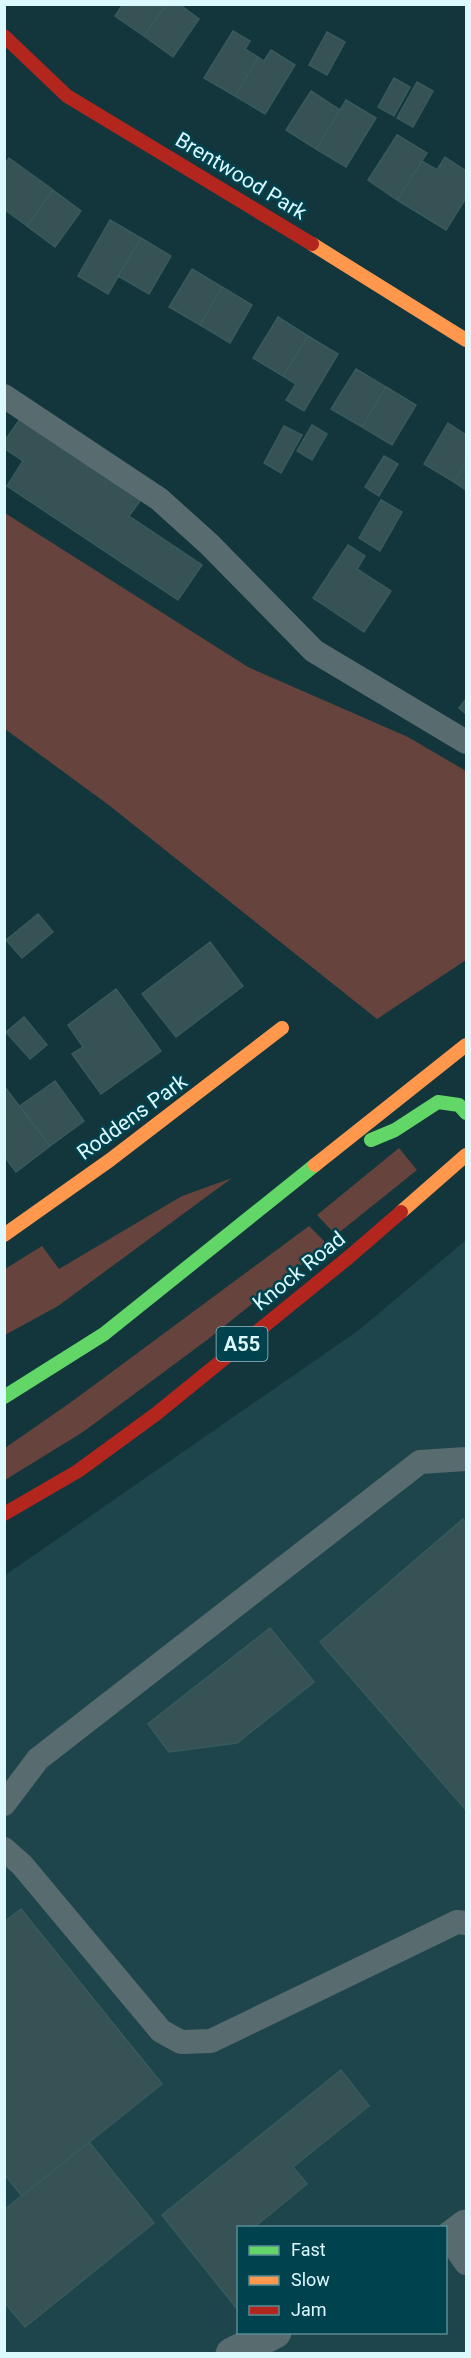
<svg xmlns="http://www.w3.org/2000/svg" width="471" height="2358" font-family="Roboto,sans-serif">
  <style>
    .built { fill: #1e454c; fill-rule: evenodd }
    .green { fill: #66433c }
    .building { fill: #365254; stroke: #385a5d; stroke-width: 1.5 }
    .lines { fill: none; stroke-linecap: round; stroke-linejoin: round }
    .lane { stroke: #586c70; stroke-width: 24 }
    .street { stroke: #586c70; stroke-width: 33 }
    .fast { stroke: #63d668; stroke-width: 14 }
    .slow { stroke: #ff974d; stroke-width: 14 }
    .jam { stroke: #b3261e; stroke-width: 14 }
    .labels { text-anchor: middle; stroke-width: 5; stroke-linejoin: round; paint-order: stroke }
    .shield { fill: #00434e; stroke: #9ac2ca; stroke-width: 1.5 }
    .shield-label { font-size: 20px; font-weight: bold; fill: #dcf9ff }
    .street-label { font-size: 21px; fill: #dcf9ff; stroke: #00434e }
  </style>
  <rect width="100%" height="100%" fill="#12363c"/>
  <path class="built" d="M 466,1240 L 466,2353 L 5,2353 L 4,1576 L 359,1330 ZM 238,2228 L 446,2228 L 446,2332 L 238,2332 Z"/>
  <path class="green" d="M 5,513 L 248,667 L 408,737 L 466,771 L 466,960 L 377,1019 L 110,806 L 5,729 Z
    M 399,1148 L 417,1170 L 336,1235 L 317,1215 Z
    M 232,1178 L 58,1306 L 5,1335 L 5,1269 L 42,1246 L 59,1269 L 182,1196 Z
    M 309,1226 L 327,1244 L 207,1340 L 83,1432 L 5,1480 L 5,1448 L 74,1400 Z"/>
  <path class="building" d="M 123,4 L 167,4 L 144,36 L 115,16 Z
    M 167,4 L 179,4 L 199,19 L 173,57 L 144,36 Z
    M 233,31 L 250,41 L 245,49 L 258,57 L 235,96 L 204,78 Z
    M 327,32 L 345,42 L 327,75 L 309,65 Z
    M 271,50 L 295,65 L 265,114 L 235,96 L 258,57 L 264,61 Z
    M 394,78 L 410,87 L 394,116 L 378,107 Z
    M 417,82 L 433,91 L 413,127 L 397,118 Z
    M 311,91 L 340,110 L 316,149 L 286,130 Z
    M 346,100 L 376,118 L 346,167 L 316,149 Z
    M 397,135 L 427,153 L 397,200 L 368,180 Z
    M 445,157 L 466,171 L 466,198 L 446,230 L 397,200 L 422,161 L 437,170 Z
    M 9,158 L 53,190 L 27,226 L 4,209 L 4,165 Z
    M 53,190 L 81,211 L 55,247 L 27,226 Z
    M 110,220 L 141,238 L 108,294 L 78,276 Z
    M 141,238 L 171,256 L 149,294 L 118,276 Z
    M 192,269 L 222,287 L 200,325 L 169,307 Z
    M 222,287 L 252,305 L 230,343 L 200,325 Z
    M 278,317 L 308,336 L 283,376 L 253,358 Z
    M 308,336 L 338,354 L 304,411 L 286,400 L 296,384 L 283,376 Z
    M 356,369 L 386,387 L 362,427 L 331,409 Z
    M 386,387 L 416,405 L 392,445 L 362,427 Z
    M 22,416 L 143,497 L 129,516 L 202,565 L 178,600 L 7,486 L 23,461 L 4,448 L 4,442 Z
    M 448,423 L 466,435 L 466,461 L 454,482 L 424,464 Z
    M 312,425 L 327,434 L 312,460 L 297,451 Z
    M 284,426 L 302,435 L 281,473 L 264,463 Z
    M 384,456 L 398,464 L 379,496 L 365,487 Z
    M 466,461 L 466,490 L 454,482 Z
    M 381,500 L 402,512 L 380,551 L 359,538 Z
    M 348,545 L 365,556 L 357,569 L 391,591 L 364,632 L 313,598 Z
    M 466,699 L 466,714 L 459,708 Z
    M 38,914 L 53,932 L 22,958 L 6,940 Z
    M 210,942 L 243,986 L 176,1037 L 142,994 Z
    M 116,989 L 161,1051 L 101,1094 L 72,1054 L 83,1047 L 68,1025 Z
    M 24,1017 L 47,1045 L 30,1059 L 6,1032 Z
    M 55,1081 L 84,1121 L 50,1146 L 20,1106 Z
    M 4,1086 L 50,1146 L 16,1172 L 4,1156 Z
    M 463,1519 L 466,1522 L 466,1810 L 320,1642 Z
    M 270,1628 L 314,1682 L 237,1743 L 169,1752 L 148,1724 Z
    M 21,1909 L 162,2084 L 22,2196 L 4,2174 L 4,1922 Z
    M 341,2070 L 369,2106 L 293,2167 L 307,2184 L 253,2228 L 238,2228 L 238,2310 L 162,2215 Z
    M 89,2142 L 154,2223 L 25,2327 L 4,2302 L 4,2210 Z"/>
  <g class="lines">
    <path class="lane" d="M 4,396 L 159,499 L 209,544 L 314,651 L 466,742
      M 4,1804 L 38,1759 L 420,1462 L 466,1459
      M 4,1849 L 22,1865 L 161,2031 L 181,2042 L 211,2041 L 457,1922 L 466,1923
      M 449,2238 L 466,2263"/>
    <path class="street" d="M 446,2241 L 466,2226
      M 232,2354 L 275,2332"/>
    <path class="fast" d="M 371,1140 L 395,1130 L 438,1102 L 459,1105 L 466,1113
      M 4,1397 L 104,1334 L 315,1165"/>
    <path class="slow" d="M 312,244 L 466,340
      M 315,1165 L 466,1045
      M 401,1212 L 466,1155
      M 4,1235 L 110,1160 L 282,1028"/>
    <path class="jam" d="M 4,36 L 67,96 L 312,244
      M 4,1514 L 78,1471 L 156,1414 L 349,1257 L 401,1212"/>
  </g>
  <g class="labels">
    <rect class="shield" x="216.5" y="1327" width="51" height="34" rx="4.5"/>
    <g class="shield-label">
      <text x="242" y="1351">A55</text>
    </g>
    <g class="street-label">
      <text transform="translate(241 176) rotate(31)" y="7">Brentwood Park</text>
      <text transform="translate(132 1117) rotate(-36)" y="7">Roddens Park</text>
      <text transform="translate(299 1271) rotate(-39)" y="7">Knock Road</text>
    </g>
  </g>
  <rect width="471" height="2358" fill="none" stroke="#dcf9ff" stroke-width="12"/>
  <rect x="237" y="2226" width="210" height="108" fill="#00434e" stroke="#588c95" stroke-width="1.5"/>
  <rect x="249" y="2246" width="30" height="9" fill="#63d668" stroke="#588c95" stroke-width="1.5"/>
  <text x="291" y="2256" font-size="18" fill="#dcf9ff">Fast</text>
  <rect x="249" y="2276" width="30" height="9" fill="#ff974d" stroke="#588c95" stroke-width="1.5"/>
  <text x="291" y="2286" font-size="18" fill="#dcf9ff">Slow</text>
  <rect x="249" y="2306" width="30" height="9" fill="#b3261e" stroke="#588c95" stroke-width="1.5"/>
  <text x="291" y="2316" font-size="18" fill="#dcf9ff">Jam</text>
</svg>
